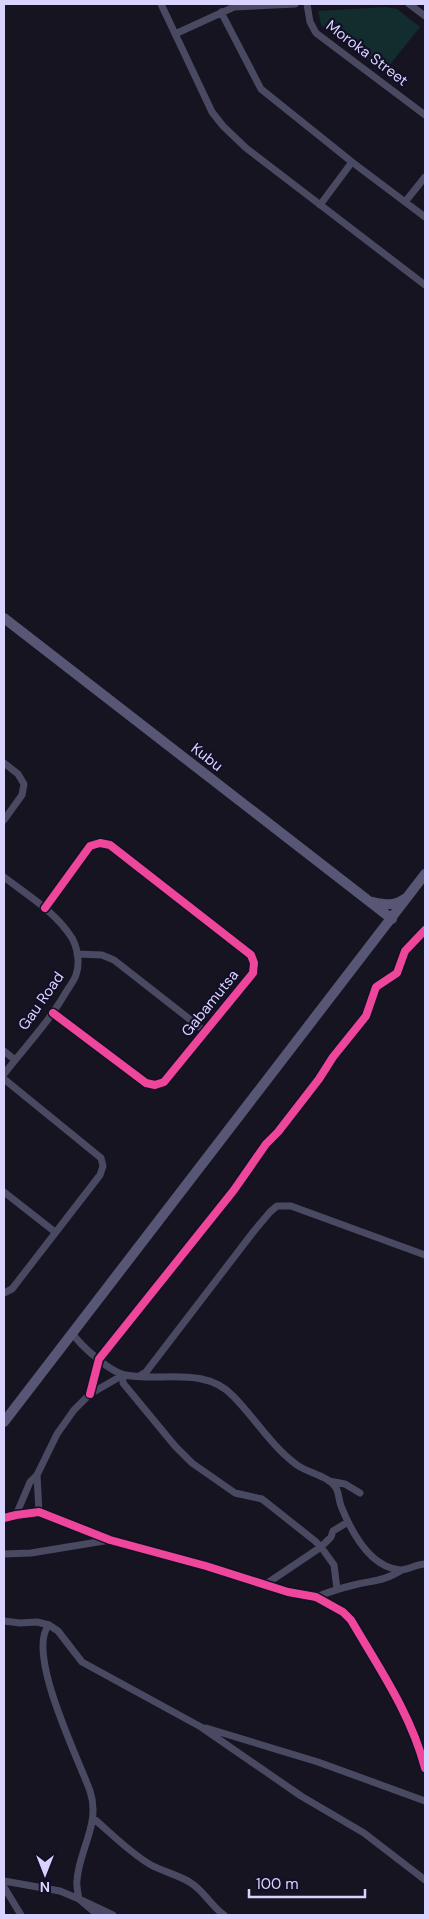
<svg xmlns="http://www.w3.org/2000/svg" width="429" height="1919" font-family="'DM Sans',sans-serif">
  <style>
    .green { fill: #132c2d }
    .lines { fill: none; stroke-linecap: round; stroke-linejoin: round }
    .street { stroke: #4a4962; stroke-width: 7 }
    .secondary { stroke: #575674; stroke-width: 10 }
    .cycleway-casing { stroke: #130f26; stroke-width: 11 }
    .cycleway { stroke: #ed469a; stroke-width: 8 }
    .labels { text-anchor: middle; stroke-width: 4.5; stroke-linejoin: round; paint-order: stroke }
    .street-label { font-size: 15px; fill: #d9d4ff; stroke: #130f26 }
  </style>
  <rect width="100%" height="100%" fill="#161421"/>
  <path class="green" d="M 385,7 L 397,9 L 420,27 L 384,72 L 321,25 L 318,11 Z"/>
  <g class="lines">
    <path class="street" d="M 161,4 L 212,112 L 223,126 L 246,148 L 425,285
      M 307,4 L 310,22 L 316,33 L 425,115
      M 409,4 L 425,16
      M 221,12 L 261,89 L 352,162 L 425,217
      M 175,34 L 234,7 L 295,4
      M 405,202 L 425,177
      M 320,205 L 352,162
      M 4,763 L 18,774 L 24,784 L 22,795 L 4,820
      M 4,877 C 27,895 56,912 72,938 C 78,949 80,964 76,975 C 74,981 69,987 66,992 C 49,1022 25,1047 4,1074
      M 45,908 L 90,846 L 100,843 L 110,845 L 251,955 L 254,963 L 253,973 L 164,1082 L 155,1085 L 146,1083 L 53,1013
      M 77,954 L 102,955 L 114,960 L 206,1032
      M 4,1051 L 15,1060
      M 4,1079 L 101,1158 L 103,1166 L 100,1175 L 12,1289 L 4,1293
      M 4,1192 L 55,1232
      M 72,1333 C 81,1346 110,1372 125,1375 C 161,1382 205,1366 233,1396 C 255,1418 271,1446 297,1465 C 308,1473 329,1476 336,1488 C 339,1493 339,1501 341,1506 C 351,1531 370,1567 400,1570 C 408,1570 417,1564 425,1564
      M 139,1376 L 146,1372 L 254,1231 L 270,1212 L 277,1206 L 291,1206 L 425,1255
      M 90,1394 L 99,1359 L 234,1190 L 266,1144 L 278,1132 L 319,1079 L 333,1057 L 366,1016 L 376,987 L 397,973 L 405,951 L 425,930
      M 37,1475 L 39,1512
      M 329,1481 L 345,1484 L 360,1493
      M 16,1515 L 30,1482 L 37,1475 L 57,1434 L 74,1410 L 90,1394 L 123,1375 L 123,1383 L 175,1446 L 192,1463 L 235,1493 L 262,1499 L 315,1541 L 321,1547 L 331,1537 L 333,1531 L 348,1522
      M 4,1518 L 16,1515 L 39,1512 L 110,1540 L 206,1566 L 288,1592 L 316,1597 L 343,1612 L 351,1620 C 379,1668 411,1714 425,1768
      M 4,1554 L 31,1553 L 110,1540
      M 266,1584 L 321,1547 L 334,1565 L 337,1589
      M 316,1597 C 329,1592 341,1588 354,1585 C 374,1580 382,1582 402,1570
      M 4,1621 L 20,1623 L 37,1622 L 49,1625 L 58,1631 L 82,1662 L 201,1727 L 301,1796 L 364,1833 L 425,1880
      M 49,1625 C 25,1652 79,1760 90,1791 C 101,1823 79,1850 77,1880 C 76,1886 78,1893 79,1899 L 113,1915
      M 206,1728 L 318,1762 L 425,1801
      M 93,1818 C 112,1834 130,1853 151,1865 C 164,1872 179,1875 191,1883 C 204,1891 211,1906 224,1915
      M 4,1881 L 60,1891 L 79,1899 L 98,1915
      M 4,1887 L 21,1915"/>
    <path class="secondary" d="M 4,618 L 392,919
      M 373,902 C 386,905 395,906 406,898
      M 4,1422 L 425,874"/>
    <g class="cycleway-casing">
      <path id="cycleway" d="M 45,908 L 90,846 L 100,843 L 110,845 L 251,955 L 254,963 L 253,973 L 164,1082 L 155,1085 L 146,1083 L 53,1013
        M 90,1394 L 99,1359 L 234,1190 L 266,1144 L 278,1132 L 319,1079 L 333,1057 L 366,1016 L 376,987 L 397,973 L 405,951 L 425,930
        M 4,1518 L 16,1515 L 39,1512 L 110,1540 L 206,1566 L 288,1592 L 316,1597 L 343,1612 L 351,1620 C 379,1668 411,1714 425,1768"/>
    </g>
    <use href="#cycleway" class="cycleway"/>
  </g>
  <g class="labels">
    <g class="street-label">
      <text transform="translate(367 53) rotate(37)" y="5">Moroka Street</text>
      <text transform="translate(207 757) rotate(38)" y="5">Kubu</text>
      <text transform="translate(41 1001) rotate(-55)" y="5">Gau Road</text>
      <text transform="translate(210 1003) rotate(-51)" y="5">Gabamutsa</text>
    </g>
  </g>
  <rect width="429" height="1919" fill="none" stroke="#d9d4ff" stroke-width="10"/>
  <g transform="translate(45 1874) rotate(180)" stroke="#130f26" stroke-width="4" paint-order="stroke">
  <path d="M0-4L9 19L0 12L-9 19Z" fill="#d9d4ff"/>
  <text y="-8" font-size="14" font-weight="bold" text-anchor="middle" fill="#d9d4ff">N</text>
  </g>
  <path d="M249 1889v8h116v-8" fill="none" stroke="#d9d4ff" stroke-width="2.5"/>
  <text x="256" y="1889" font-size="15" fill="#d9d4ff" stroke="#130f26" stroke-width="4" paint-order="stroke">100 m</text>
</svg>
